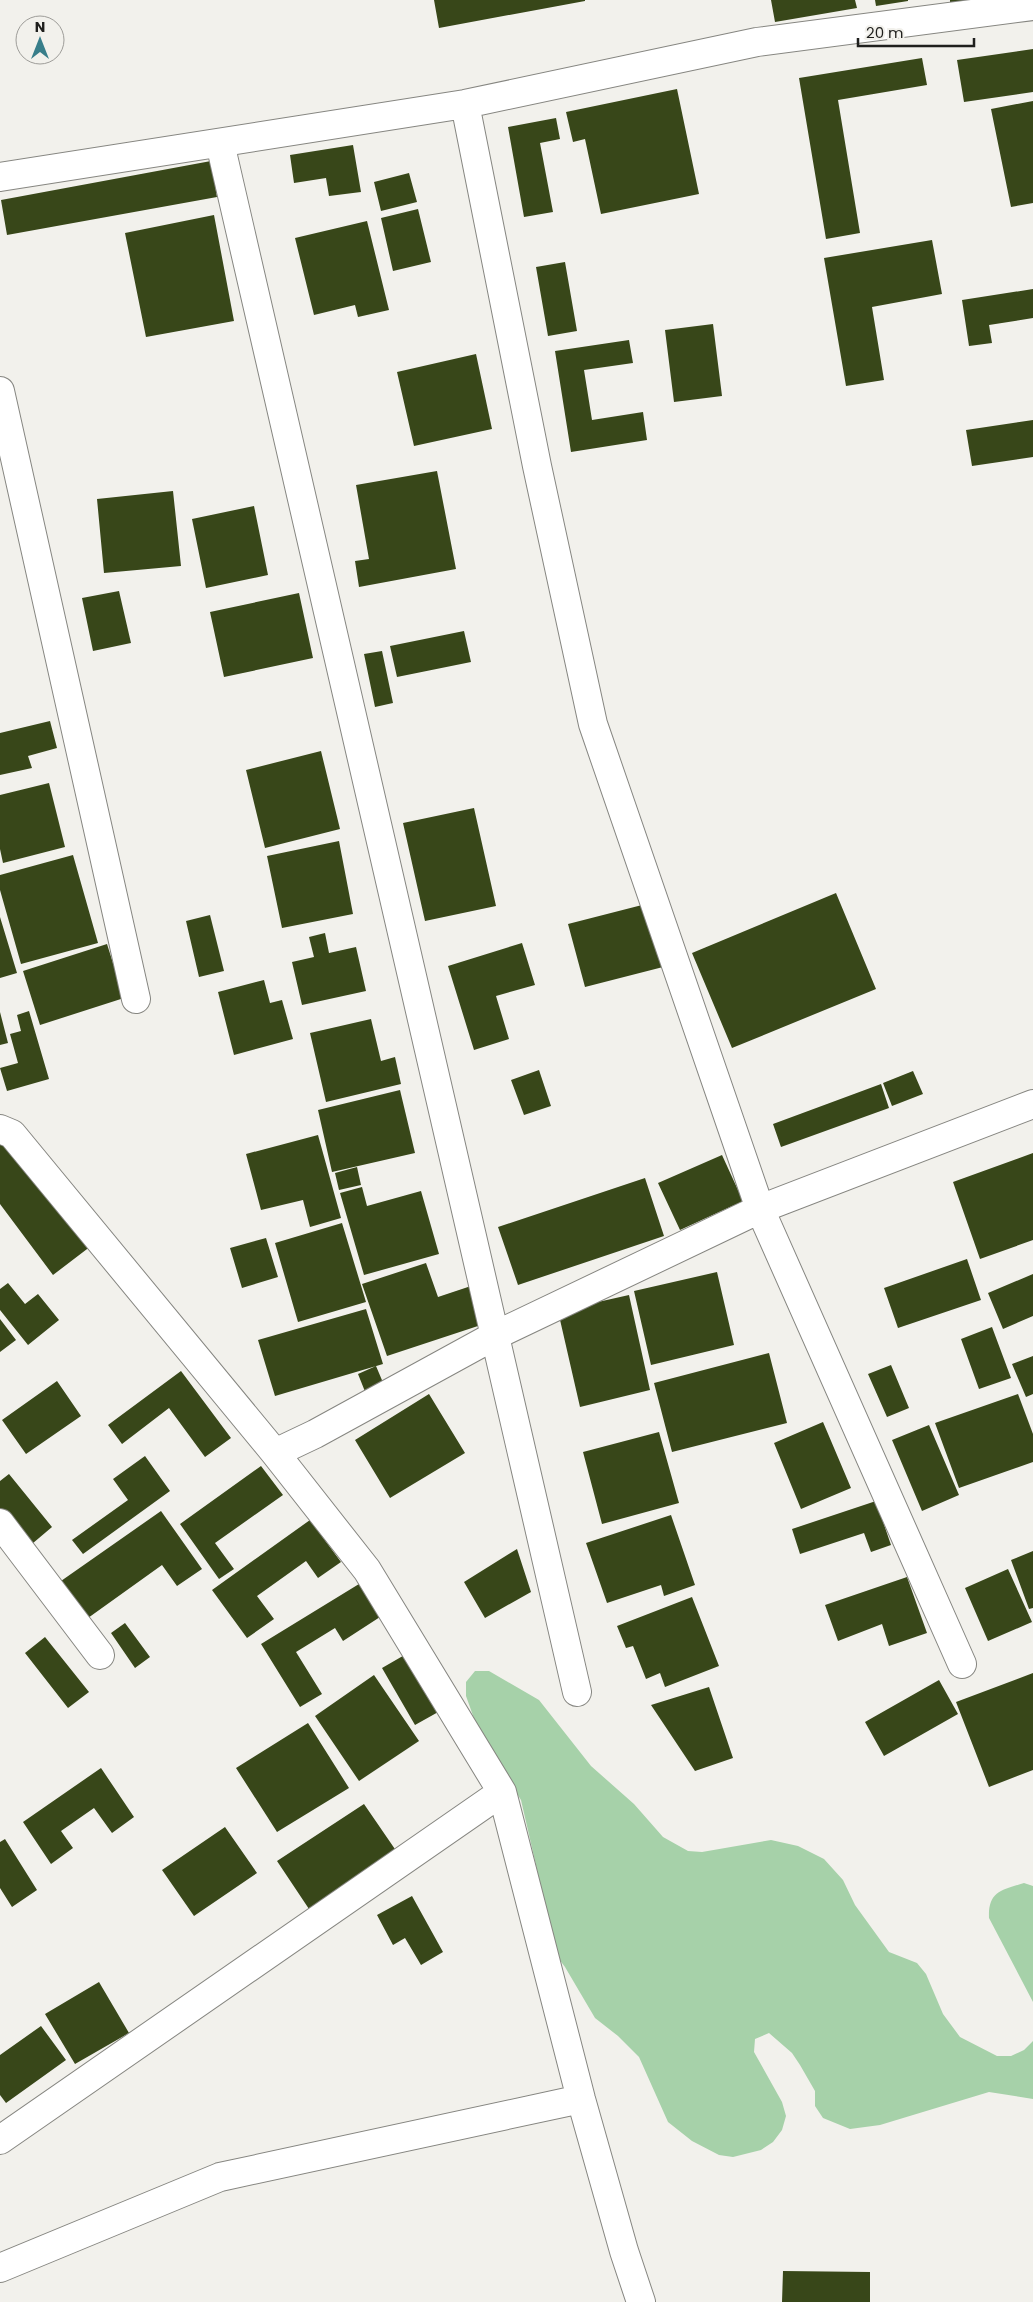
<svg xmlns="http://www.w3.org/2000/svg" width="1033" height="2302" font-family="Poppins,sans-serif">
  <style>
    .water { fill: #a6d1a9 }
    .building { fill: #384719 }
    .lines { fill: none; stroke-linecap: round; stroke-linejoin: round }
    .street-casing { stroke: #868681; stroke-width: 30 }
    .street { stroke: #fff; stroke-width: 28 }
  </style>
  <rect width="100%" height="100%" fill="#f2f1ec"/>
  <path class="water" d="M 475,1671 L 489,1671 L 539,1700 L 591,1766 L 634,1804 L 663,1837 L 688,1851 L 702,1852 L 771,1840 L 798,1846 L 824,1859 L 843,1880 L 855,1905 L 889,1952 L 917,1963 L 926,1974 L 943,2014 L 960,2037 L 997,2056 L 1011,2056 L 1024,2050 L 1033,2041 L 1033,2099 L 989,2092 L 880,2125 L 850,2129 L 823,2118 L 815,2106 L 815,2091 L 800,2065 L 792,2053 L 769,2033 L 755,2039 L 754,2052 L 782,2102 L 786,2116 L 782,2130 L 773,2142 L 761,2150 L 733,2157 L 719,2155 L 692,2141 L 668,2122 L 639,2057 L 618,2036 L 595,2018 L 565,1967 L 547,1943 L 544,1900 L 521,1800 L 481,1738 L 466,1696 L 466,1682 Z
    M 1024,1883 L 1033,1886 L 1033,2002 L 989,1918 C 988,1891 1002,1890 1024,1883 Z"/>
  <path class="building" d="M 434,0 L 585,0 L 585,1 L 439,28 Z
    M 771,0 L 855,0 L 857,8 L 775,22 Z
    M 875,0 L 908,0 L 908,1 L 876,6 Z
    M 950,0 L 968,0 L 968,1 L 950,4 Z
    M 1033,49 L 1033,92 L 964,102 L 957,60 Z
    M 922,58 L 927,85 L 838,100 L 860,233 L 826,239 L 799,78 Z
    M 677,89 L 699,194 L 601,214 L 585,139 L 573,142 L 566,112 Z
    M 1033,101 L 1033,203 L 1011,207 L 991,109 Z
    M 556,118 L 560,139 L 540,143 L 553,212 L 524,217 L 508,127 Z
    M 353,145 L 361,192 L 329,196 L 326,178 L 294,183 L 290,155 Z
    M 211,161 L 217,197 L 7,235 L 1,200 Z
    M 409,173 L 417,202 L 381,211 L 374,182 Z
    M 418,209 L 431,262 L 393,271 L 381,218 Z
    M 214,215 L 234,321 L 146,337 L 125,233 Z
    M 367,221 L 389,310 L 358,317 L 355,305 L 314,315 L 295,238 Z
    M 932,240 L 942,294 L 872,307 L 884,380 L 846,386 L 824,258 Z
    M 565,262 L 577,331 L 548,336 L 536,267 Z
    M 1033,289 L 1033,318 L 989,325 L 992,343 L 969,346 L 962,300 Z
    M 713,324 L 722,396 L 674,402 L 665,330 Z
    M 629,340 L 633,363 L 584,370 L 592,420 L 643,412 L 647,440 L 571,452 L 555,351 Z
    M 476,354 L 492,429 L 414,446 L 397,372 Z
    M 1033,420 L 1033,457 L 972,466 L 966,430 Z
    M 437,471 L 456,569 L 359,587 L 355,561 L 369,559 L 356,485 Z
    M 173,491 L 181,566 L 104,573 L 97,499 Z
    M 254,506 L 268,575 L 206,588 L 192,519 Z
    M 119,591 L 131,643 L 93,651 L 82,598 Z
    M 299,593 L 313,658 L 224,677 L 210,612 Z
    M 464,631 L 471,662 L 397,677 L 390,646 Z
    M 382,651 L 393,703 L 375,707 L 364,654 Z
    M 50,721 L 57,748 L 28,756 L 32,768 L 0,775 L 0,733 Z
    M 321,751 L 340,829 L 265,848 L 246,770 Z
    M 49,783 L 65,847 L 3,863 L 0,849 L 0,795 Z
    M 474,808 L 496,906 L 425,921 L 403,823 Z
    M 339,841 L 353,914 L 282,928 L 267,856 Z
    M 73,855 L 98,943 L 21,964 L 0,890 L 0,875 Z
    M 836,893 L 876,989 L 732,1048 L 692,953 Z
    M 646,904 L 663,967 L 585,987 L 568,924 Z
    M 210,915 L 224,971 L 199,977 L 186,921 Z
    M 0,917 L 17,973 L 0,978 Z
    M 325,933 L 329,953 L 356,947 L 366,991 L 302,1005 L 292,962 L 314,957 L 309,937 Z
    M 522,943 L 535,985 L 496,996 L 509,1039 L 474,1050 L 448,966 Z
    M 107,944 L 124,998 L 40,1025 L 23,971 Z
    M 264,980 L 270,1003 L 282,1000 L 293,1039 L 234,1055 L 218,992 Z
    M 29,1011 L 49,1079 L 7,1091 L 0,1068 L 18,1063 L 10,1034 L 21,1031 L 17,1015 Z
    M 0,1012 L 8,1043 L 0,1045 Z
    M 371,1019 L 381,1061 L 395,1057 L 401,1084 L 326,1102 L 310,1033 Z
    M 539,1070 L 551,1106 L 524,1115 L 511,1080 Z
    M 913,1071 L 923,1094 L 892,1106 L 883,1083 Z
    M 881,1084 L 889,1108 L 781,1147 L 773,1124 Z
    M 400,1090 L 415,1153 L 332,1172 L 318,1110 Z
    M 318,1135 L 341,1218 L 310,1227 L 303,1200 L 261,1210 L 246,1154 Z
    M 9,1137 L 91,1246 L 53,1275 L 0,1204 L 0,1144 Z
    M 1033,1153 L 1033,1240 L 980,1259 L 953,1182 Z
    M 722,1155 L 743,1201 L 680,1230 L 658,1183 Z
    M 357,1167 L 361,1185 L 339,1190 L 335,1173 Z
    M 645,1178 L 664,1236 L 518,1285 L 498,1227 Z
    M 362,1187 L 367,1206 L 421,1191 L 439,1254 L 364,1275 L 340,1193 Z
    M 342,1223 L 366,1302 L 298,1322 L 275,1243 Z
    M 266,1238 L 278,1277 L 242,1288 L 230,1248 Z
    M 967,1259 L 981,1300 L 898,1328 L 884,1288 Z
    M 426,1263 L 438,1297 L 471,1286 L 484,1324 L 387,1356 L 362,1284 Z
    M 717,1272 L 734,1345 L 651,1365 L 634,1291 Z
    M 1033,1274 L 1033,1316 L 1003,1329 L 988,1293 Z
    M 8,1283 L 25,1304 L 38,1294 L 59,1320 L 28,1345 L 0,1310 L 0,1289 Z
    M 629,1295 L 650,1390 L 580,1407 L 558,1311 Z
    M 366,1309 L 383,1364 L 275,1396 L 258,1340 Z
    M 0,1319 L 16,1340 L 0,1352 Z
    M 992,1327 L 1011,1378 L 979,1389 L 961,1339 Z
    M 769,1353 L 787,1423 L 672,1452 L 654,1383 Z
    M 1033,1356 L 1033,1394 L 1026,1397 L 1012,1364 Z
    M 891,1365 L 909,1408 L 887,1417 L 868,1374 Z
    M 376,1366 L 387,1392 L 368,1399 L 358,1374 Z
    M 181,1371 L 231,1438 L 205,1457 L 169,1408 L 122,1444 L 108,1425 Z
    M 57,1381 L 81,1416 L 26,1454 L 2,1420 Z
    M 429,1394 L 465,1453 L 390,1498 L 355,1440 Z
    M 1018,1394 L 1033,1434 L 1033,1462 L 959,1488 L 935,1423 Z
    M 823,1422 L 851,1488 L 801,1509 L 774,1443 Z
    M 929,1425 L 959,1495 L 922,1511 L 892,1440 Z
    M 659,1432 L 679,1503 L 602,1524 L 583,1452 Z
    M 145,1456 L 170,1491 L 83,1554 L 72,1540 L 128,1500 L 113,1479 Z
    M 261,1466 L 283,1495 L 215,1543 L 234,1569 L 219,1579 L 180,1524 Z
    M 9,1474 L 52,1527 L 26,1549 L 0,1517 L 0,1481 Z
    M 876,1501 L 891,1545 L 871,1552 L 864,1533 L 800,1554 L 792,1529 Z
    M 161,1511 L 202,1569 L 177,1586 L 162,1565 L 88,1618 L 61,1581 Z
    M 671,1515 L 695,1585 L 664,1596 L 661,1585 L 607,1603 L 586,1543 Z
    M 310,1520 L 341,1562 L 318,1578 L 306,1561 L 257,1596 L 274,1619 L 247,1638 L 212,1590 Z
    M 517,1549 L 531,1592 L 485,1618 L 464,1582 Z
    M 1033,1551 L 1033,1608 L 1029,1609 L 1011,1560 Z
    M 1008,1569 L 1032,1622 L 988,1641 L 965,1588 Z
    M 907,1577 L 927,1633 L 889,1646 L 882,1624 L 838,1641 L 825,1605 Z
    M 359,1584 L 380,1617 L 343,1641 L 335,1628 L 296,1652 L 322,1694 L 300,1707 L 261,1644 Z
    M 692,1597 L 719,1666 L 665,1687 L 660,1673 L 646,1679 L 633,1646 L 626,1648 L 617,1626 Z
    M 125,1623 L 150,1657 L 135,1668 L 111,1633 Z
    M 45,1637 L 89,1692 L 68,1708 L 25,1653 Z
    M 408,1653 L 440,1711 L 415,1725 L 382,1668 Z
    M 1033,1673 L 1033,1770 L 989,1787 L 956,1702 Z
    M 374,1675 L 419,1741 L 359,1781 L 315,1716 Z
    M 939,1680 L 958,1714 L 884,1756 L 865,1722 Z
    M 709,1687 L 733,1758 L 695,1771 L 651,1705 Z
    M 308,1723 L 349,1788 L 277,1832 L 236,1768 Z
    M 101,1768 L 134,1817 L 112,1833 L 94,1808 L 61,1831 L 73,1848 L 51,1864 L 23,1822 Z
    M 364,1804 L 399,1855 L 311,1912 L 277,1861 Z
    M 225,1827 L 257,1873 L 194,1916 L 162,1870 Z
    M 5,1839 L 37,1890 L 12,1907 L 0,1888 L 0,1842 Z
    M 412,1896 L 443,1952 L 421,1965 L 405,1938 L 393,1945 L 377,1915 Z
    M 99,1982 L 129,2033 L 75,2064 L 45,2014 Z
    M 41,2026 L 66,2060 L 6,2103 L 0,2095 L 0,2055 Z
    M 783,2271 L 870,2272 L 870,2302 L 782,2302 Z"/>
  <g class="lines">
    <g class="street-casing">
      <path id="street" d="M 465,104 L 537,466 L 593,724 L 760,1209 L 962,1664
        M 220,143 L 577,1692
        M 0,177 L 465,104 L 757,42 L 1033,6
        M 0,391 L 136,999
        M 0,1129 L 12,1134 L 275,1453 L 367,1570 L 502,1792 L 581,2099 L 624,2251 L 641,2302
        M 275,1453 L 315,1434 L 494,1336 L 760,1209 L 1033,1104
        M 0,1523 L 100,1655
        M 0,2140 L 502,1792
        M 0,2268 L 220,2177 L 581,2099"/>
    </g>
    <use href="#street" class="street"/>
  </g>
  <g transform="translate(40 40)"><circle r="24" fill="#f2f1ec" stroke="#9e9d99"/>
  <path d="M0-4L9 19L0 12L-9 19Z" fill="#387e8a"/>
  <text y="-8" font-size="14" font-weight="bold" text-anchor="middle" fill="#1f1f1d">N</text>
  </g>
  <path d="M858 38v8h116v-8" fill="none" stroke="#1f1f1d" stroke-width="2.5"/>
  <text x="866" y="38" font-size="15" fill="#1f1f1d" stroke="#f2f1ec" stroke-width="4" paint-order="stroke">20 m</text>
</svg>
